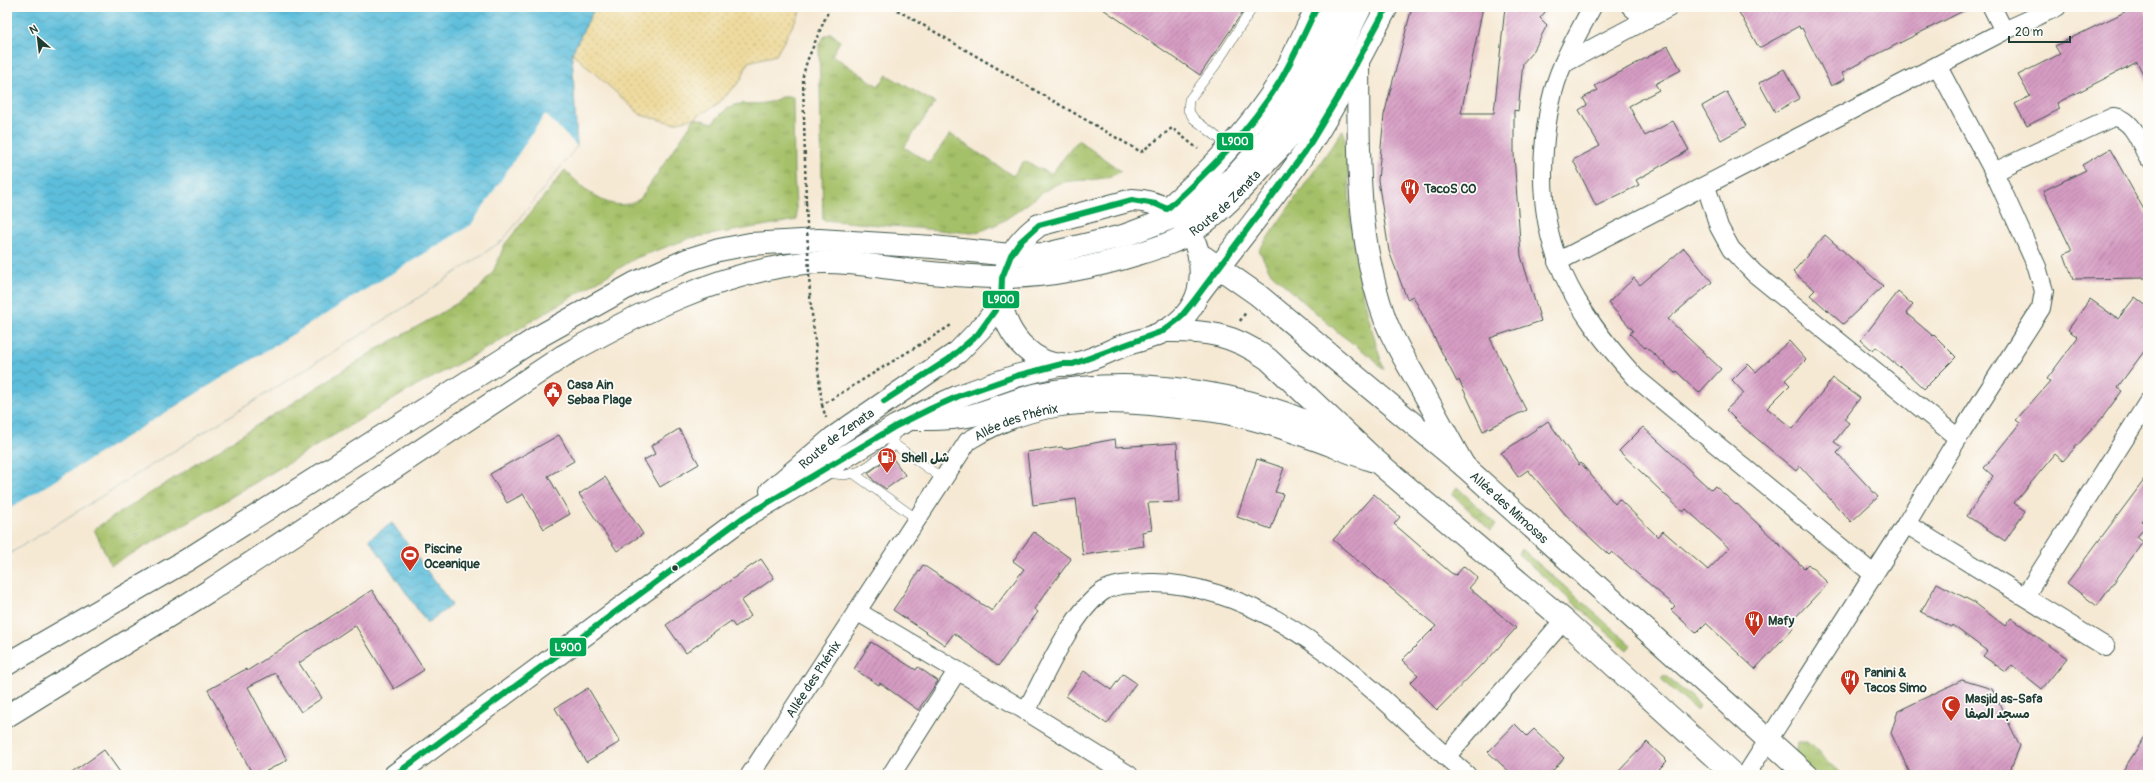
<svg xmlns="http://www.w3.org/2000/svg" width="2155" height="782" font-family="Pangolin,'Playpen Sans Arabic',sans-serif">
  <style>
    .grass { fill: url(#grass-tufts); stroke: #627e4e }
    .sand { fill: url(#sand-dots); stroke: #868c69 }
    .water { fill: url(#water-waves); stroke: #3e7e88 }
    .pier { fill: #f6e9d4 }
    .building { fill: url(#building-hatch) }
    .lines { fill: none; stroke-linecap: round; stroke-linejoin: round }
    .lane-casing { stroke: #3f574c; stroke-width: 10 }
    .street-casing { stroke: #3f574c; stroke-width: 20 }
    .secondary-casing { stroke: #3f574c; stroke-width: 24 }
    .primary-casing { stroke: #3f574c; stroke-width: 24 }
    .path { stroke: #3f574c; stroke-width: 2.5; stroke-dasharray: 3 3; stroke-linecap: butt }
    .lane { stroke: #fff; stroke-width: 9 }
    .street { stroke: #fff; stroke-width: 18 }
    .secondary { stroke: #fff; stroke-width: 22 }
    .primary { stroke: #fff; stroke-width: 22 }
    .path-bridge { stroke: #3f574c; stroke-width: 2.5; stroke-dasharray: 3 3; stroke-linecap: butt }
    .bus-1-casing { stroke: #fdfcf7; stroke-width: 9 }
    .bus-1 { stroke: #00a651; stroke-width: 6 }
    .bus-dot { fill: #1f3d34; stroke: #fdfcf7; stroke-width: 1.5 }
    .labels { text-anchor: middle; stroke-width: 3.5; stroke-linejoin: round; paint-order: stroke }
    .poi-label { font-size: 13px; font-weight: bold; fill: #1f3d34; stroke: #fdfcf7; text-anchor: start }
    .street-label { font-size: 13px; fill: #1f3d34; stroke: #fdfcf7 }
    .line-badge { stroke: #fdfcf7; stroke-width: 1.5 }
    .badge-label { font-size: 11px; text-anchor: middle; font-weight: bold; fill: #fff }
  </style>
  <defs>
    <pattern id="grass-tufts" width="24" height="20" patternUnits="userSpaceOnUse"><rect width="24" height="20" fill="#a4c068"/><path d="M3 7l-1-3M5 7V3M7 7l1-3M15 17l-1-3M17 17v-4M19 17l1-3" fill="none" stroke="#859d56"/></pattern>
    <pattern id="sand-dots" width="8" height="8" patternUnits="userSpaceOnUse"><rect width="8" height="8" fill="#eeda9e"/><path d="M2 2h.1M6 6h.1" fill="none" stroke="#ccbc89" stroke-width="1.8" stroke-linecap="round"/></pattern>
    <pattern id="water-waves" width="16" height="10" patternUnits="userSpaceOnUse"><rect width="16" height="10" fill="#5dbedb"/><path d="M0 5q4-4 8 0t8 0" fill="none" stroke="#4c9cb2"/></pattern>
    <pattern id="building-hatch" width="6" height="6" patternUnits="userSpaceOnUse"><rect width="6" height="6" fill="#d69cc3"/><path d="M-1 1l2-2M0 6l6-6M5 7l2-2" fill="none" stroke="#ad809f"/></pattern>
  </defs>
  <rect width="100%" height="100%" fill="#fdfcf7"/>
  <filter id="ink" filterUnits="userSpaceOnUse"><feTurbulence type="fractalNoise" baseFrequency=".025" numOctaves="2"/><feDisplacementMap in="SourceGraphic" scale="8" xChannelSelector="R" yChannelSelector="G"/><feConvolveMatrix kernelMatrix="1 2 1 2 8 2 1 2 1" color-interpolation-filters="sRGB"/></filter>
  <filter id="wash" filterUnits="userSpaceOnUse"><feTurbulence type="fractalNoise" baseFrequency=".012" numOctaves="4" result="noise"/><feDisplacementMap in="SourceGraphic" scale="16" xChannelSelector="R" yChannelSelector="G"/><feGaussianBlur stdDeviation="0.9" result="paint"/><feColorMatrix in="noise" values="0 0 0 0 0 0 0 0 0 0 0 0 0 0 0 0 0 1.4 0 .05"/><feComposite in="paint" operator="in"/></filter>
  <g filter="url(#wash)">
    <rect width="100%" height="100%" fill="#f6e9d4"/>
    <path class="grass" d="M 831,33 L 840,41 L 832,55 L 878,86 L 887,75 L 935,103 L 904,147 L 929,163 L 950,134 L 1013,176 L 1024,161 L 1051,174 L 1078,140 L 1121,171 C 1105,183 1079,178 1060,183 C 1051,186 1042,193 1034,199 C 1015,213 995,229 972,233 L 823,220 L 819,44 L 824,37 Z
      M 781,97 L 793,97 L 794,174 L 797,220 L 691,238 L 636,258 L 489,347 L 404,393 L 188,523 L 111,565 L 94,529 L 377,349 L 431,319 L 477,291 L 493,272 L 505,244 L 565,170 C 584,189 611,217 640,199 L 695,118 L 713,123 C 739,89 753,114 781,97 Z
      M 1343,130 C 1350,165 1348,201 1353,236 C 1359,282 1370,326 1384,370 L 1374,359 L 1340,334 L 1270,272 L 1259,250 Z
      M 1457,487 L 1496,524 L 1491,531 L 1452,494 Z
      M 1522,549 L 1631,645 L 1627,650 L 1518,554 Z
      M 1664,675 L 1693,698 L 1700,706 L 1697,711 L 1665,683 L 1661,678 Z
      M 1797,742 L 1807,742 L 1842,775 L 1815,775 L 1795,756 Z"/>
    <path class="sand" d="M 595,7 L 803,7 L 776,55 L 748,62 L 741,80 L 719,103 L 695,118 L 673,123 L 641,115 L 572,53 Z"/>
    <path class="water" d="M 7,7 L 595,7 L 572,53 L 577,146 L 503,240 L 403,308 L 7,555 Z
      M 392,523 L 452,605 L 427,623 L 369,539 Z"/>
    <path class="pier" d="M 545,114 L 577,146 L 503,240 L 403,308 L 7,555 L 7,510 L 471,225 Z"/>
    <g id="blocks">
      <path class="building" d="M 1100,7 L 1246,7 L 1200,75 Z
        M 1412,7 L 1483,7 L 1461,113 L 1494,113 L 1505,7 L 1549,7 L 1540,18 L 1547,25 L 1534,50 L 1523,63 L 1518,111 L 1514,110 L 1514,155 L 1521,256 L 1541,321 L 1490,338 L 1526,410 L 1483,431 L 1459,380 L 1457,382 L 1413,296 L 1407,299 L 1389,251 L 1378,180 L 1384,115 Z
        M 1736,7 L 1971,7 L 1856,65 L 1842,73 L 1845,79 L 1831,86 L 1802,28 L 1800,29 L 1799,26 L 1759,48 Z
        M 2135,7 L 2144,7 L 2148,16 L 2148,84 L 2137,62 L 2057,103 L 2060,109 L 2027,126 L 2015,104 L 2030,96 L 2018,75 L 2060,54 L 2055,46 Z
        M 1668,46 L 1681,70 L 1655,84 L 1659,90 L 1629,106 L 1645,136 L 1673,121 L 1689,150 L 1636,180 L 1639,185 L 1596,206 L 1573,160 L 1600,146 L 1579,110 L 1587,105 L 1583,98 L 1598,90 L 1595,86 Z
        M 1784,69 L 1800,98 L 1775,112 L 1759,83 Z
        M 1727,92 L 1746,126 L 1721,140 L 1702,106 Z
        M 2110,149 L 2148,217 L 2148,278 L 2073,279 L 2064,254 L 2072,251 L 2043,191 L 2086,170 L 2082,165 Z
        M 1825,235 L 1883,286 L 1843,324 L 1810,295 L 1815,290 L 1793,272 Z
        M 1684,248 L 1712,282 L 1668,319 L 1721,369 L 1699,393 L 1676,371 L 1675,373 L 1646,347 L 1645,348 L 1630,334 L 1633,330 L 1608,303 L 1634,278 L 1640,285 Z
        M 1898,292 L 1913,305 L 1906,313 L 1933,336 L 1934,335 L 1956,357 L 1924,389 L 1900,366 L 1899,367 L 1876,347 L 1873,351 L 1861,340 Z
        M 2135,297 L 2148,307 L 2148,346 L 2117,388 L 2122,391 L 2102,418 L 2063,461 L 2055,454 L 2014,503 L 2025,511 L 2005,541 L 1967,516 L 1993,476 L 1984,468 L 2020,423 L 2016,420 L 2050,381 L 2047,379 L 2078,337 L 2068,330 L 2090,299 L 2118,319 Z
        M 1789,341 L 1806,360 L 1785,380 L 1790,385 L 1767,408 L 1793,429 L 1833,378 L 1860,398 L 1844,419 L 1849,423 L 1834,442 L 1842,447 L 1837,453 L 1878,497 L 1851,522 L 1800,466 L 1796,471 L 1742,426 L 1726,410 L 1744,393 L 1732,380 L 1748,364 L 1756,372 Z
        M 1548,421 L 1579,465 L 1581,463 L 1615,504 L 1619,499 L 1658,537 L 1663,531 L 1708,570 L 1729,548 L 1686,509 L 1683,512 L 1619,451 L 1643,427 L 1711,490 L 1715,486 L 1736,505 L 1737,504 L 1804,568 L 1808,564 L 1828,583 L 1790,623 L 1794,627 L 1755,669 L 1706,623 L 1696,633 L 1671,610 L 1675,606 L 1612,552 L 1609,555 L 1565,514 L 1528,470 L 1518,477 L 1501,453 Z
        M 679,429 L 699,464 L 660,487 L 644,460 L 655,454 L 651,446 Z
        M 559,435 L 574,461 L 548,476 L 570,514 L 544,529 L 523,494 L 507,503 L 490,474 Z
        M 1115,439 L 1116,447 L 1177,443 L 1180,502 L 1148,503 L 1152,530 L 1142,532 L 1144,546 L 1083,555 L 1076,499 L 1033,505 L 1027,452 L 1062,447 L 1063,449 Z
        M 891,456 L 905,475 L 886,489 L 874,481 L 868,473 Z
        M 1257,459 L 1284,468 L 1275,492 L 1283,494 L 1271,529 L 1237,517 Z
        M 2148,475 L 2148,513 L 2141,521 L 2147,525 L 2137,537 L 2143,542 L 2097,606 L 2067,583 Z
        M 605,477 L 643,534 L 617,551 L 579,494 Z
        M 1374,494 L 1400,517 L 1394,524 L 1451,573 L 1456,575 L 1464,566 L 1478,578 L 1469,588 L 1516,628 L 1483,665 L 1482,664 L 1437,710 L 1410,683 L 1418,675 L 1402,660 L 1436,626 L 1333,540 Z
        M 1034,532 L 1071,559 L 1034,609 L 1038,612 L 998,666 L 954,633 L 945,645 L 893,610 L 923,565 L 992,611 L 1024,569 L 1013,561 Z
        M 761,559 L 774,578 L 741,601 L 751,616 L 735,627 L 731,621 L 686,653 L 666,625 Z
        M 1937,583 L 1975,603 L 2005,626 L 2011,618 L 2067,658 L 2042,689 L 2012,665 L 2006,672 L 1983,656 L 1987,651 L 1952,625 L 1951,627 L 1921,612 Z
        M 372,590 L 424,670 L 394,689 L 355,625 L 299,663 L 322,698 L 301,712 L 275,673 L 248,687 L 287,760 L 259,775 L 253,775 L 208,690 L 246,669 L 247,671 Z
        M 871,642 L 916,670 L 918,667 L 938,681 L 918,710 L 880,683 L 879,685 L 854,669 Z
        M 1084,671 L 1111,690 L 1123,674 L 1136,683 L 1107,724 L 1066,696 Z
        M 1962,680 L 1992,689 L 2020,746 L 2008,775 L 1911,775 L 1891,733 L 1898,711 Z
        M 588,688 L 620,742 L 586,762 L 555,708 Z
        M 1515,724 L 1527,736 L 1534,729 L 1564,758 L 1549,775 L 1513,775 L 1488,752 Z
        M 2148,732 L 2148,775 L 2120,775 Z
        M 1647,742 L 1667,761 L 1653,775 L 1615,775 Z
        M 104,750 L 122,775 L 69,775 Z"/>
    </g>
  </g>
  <g filter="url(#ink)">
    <use href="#blocks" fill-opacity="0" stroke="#3f574c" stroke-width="1"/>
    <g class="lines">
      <g class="lane-casing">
        <path id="lane" d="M 1230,147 L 1194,119 L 1188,110 L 1189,100 L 1215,66 L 1253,7
          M 894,444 L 943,479
          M 826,473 L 845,475 L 860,471 L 871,464 L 891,448 L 896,429
          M 853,473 L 917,519"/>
      </g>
      <g class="street-casing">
        <g id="street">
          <path d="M 1592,7 C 1582,26 1571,45 1563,64 C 1551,91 1546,121 1544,150 C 1536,248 1573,308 1636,378 L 1873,574"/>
          <path d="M 1631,7 L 1647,20"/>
          <path d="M 1992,7 L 2004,31"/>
          <path d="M 1563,64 L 1670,7"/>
          <path d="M 1994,172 L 2113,117 C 2132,117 2141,144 2148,158"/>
          <path d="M 1706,186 L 1719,227 L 1731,249 L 1754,273 L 1958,438"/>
          <path d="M 1557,262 L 2004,31 L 2057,7"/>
          <path d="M 1906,524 L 2106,647"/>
          <path d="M 2025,596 L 2148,402"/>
          <path d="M 858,612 L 1026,711 L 1129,775"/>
          <path d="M 1026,711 C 1044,678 1071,614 1102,592 C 1115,583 1134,584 1149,583 C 1172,582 1195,587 1217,594 C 1318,626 1389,708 1467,775"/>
          <path d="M 1446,757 L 1564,620"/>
          <path id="s1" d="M 750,775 L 968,441 C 1026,405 1084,400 1151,406 C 1172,409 1194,410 1215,413 C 1268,421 1320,444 1371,462"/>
          <path d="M 891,775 L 957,671"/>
          <path d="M 1746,775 L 1906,524 L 1958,438 L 2041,308 L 2044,291 L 2037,267 L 1994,172 L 1938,67"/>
        </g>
      </g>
      <g class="secondary-casing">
        <g id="secondary">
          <path id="s2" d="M 1204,257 L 1258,295 L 1464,466 L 1807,775"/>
          <path d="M 1163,331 C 1206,330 1233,334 1268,359 L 1375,460 L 1564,620 L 1734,775"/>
        </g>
      </g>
      <g class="primary-casing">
        <g id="primary">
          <path d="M 1358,60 C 1359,146 1355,237 1385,319 C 1393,341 1406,361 1417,381 C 1433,409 1448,438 1464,466"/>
          <path d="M 1132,200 C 1158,201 1185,214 1194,240 C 1208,276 1201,311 1165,331 C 1152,338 1136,341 1122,346 C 1107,352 1090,361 1074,364 C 1038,372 1004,335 1002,302 C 999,270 1013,244 1039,225 Z"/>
          <path d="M 1167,209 C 1210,171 1250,129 1280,81 C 1294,57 1305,31 1317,7"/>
          <path d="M 1199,293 C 1234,246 1272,201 1305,152 C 1336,106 1360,56 1387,7"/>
          <path d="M 915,419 C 935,419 954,419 973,415 C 995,409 1017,399 1039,394 C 1127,377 1227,388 1310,423 C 1328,431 1346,441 1364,450"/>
          <path id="s3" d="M 771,491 L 833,438 L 958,352 L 986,323 L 1002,301"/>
          <path d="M 7,664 L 187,560 L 540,336 L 635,283 L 687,260 L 719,250 L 750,244 L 819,240 L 933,247 L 1010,255 L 1046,254 L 1123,236 L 1177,216 L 1234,177 L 1252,157 L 1278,122 L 1340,7"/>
          <path id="s4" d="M 7,716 L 209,591 L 563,356 C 638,314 717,273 804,263 C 847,259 888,269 931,273 C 954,275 978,277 1001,277 C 1049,277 1096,267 1141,253 C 1159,247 1177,242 1193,231 C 1222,211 1245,186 1268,160 C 1277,151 1286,142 1293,132 C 1319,97 1341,46 1361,7"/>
          <path d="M 395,775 L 744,517 L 896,426 L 930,409 L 959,396 L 1016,376 L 1062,364"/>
        </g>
      </g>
      <path class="path" d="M 892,7 L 1141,152 L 1172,128 L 1198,149
        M 806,203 L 803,76 L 807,61 L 830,7
        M 810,296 L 822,405 L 953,324
        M 1240,321 L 1246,312
        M 822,405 L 826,418"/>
      <use href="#lane" class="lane"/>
      <use href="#street" class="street"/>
      <use href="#secondary" class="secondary"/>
      <use href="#primary" class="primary"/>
      <path class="path-bridge" d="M 806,203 L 810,296"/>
      <g class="bus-1-casing">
        <path id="bus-1" d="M 884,401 L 949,359 L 978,334 L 1001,302 L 1002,278 L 1011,255 L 1020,242 L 1039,225 L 1132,200 L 1156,204 L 1167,209 C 1209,171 1250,130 1280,81 C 1294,57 1305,32 1317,7
          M 395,775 L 744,517 L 896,426 L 930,409 L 959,396 L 1016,376 L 1062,364 L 1073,364 L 1163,331 L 1180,318 L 1193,302 L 1305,152 L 1337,99 L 1387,7"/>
      </g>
      <use href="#bus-1" class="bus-1"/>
    </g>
  </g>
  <defs>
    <g id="restaurant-pin" transform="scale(1)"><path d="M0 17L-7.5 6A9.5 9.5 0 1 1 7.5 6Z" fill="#c8321e" stroke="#fdfcf7"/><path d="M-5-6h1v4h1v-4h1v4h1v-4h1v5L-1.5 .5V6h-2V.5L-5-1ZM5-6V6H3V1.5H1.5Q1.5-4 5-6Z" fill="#fff"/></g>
    <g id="civic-pin" transform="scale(1)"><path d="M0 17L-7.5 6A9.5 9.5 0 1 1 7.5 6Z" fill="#c8321e" stroke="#fdfcf7"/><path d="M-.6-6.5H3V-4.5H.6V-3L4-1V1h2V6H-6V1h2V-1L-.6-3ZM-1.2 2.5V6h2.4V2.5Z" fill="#fff"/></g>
    <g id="fuel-pin" transform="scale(1)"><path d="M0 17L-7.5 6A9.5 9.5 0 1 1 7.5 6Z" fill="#c8321e" stroke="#fdfcf7"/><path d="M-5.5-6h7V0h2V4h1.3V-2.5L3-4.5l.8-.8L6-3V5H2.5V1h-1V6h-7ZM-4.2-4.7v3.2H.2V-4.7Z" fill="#fff"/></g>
    <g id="stadium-pin" transform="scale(1)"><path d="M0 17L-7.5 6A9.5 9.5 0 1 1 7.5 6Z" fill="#c8321e" stroke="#fdfcf7"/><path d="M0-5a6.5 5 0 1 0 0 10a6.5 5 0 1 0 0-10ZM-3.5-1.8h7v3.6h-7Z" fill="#fff"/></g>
    <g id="mosque-pin" transform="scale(1)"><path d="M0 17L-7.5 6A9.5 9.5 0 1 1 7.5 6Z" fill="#c8321e" stroke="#fdfcf7"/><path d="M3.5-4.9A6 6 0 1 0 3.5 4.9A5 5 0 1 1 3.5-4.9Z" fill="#fff"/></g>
  </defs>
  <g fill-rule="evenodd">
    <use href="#restaurant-pin" x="1410" y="188"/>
    <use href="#civic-pin" x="553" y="391"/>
    <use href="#fuel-pin" x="887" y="457"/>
    <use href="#stadium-pin" x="410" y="555"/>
    <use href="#restaurant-pin" x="1754" y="620"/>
    <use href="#restaurant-pin" x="1850" y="679"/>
    <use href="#mosque-pin" x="1951" y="705"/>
  </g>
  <circle class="bus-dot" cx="675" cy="568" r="3.5"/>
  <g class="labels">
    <g class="poi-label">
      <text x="1424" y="193">TacoS CO</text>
      <text x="567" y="389">Casa Ain<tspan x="567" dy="15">Sebaa Plage</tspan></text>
      <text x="901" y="462">Shell شل</text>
      <text x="424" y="553">Piscine<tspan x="424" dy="15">Oceanique</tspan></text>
      <text x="1768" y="625">Mafy</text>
      <text x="1864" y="677">Panini &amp;<tspan x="1864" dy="15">Tacos Simo</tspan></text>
      <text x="1965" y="703">Masjid as-Safa<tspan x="1965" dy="15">مسجد الصفا</tspan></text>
    </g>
    <g class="street-label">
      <text dy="5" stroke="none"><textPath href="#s4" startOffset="1362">Route de Zenata</textPath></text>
      <text dy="5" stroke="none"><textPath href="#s1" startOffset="451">Allée des Phénix</textPath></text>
      <text dy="5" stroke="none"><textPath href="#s3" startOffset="84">Route de Zenata</textPath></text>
      <text dy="5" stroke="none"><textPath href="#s2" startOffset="395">Allée des Mimosas</textPath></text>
      <text dy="5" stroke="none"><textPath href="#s1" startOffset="115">Allée des Phénix</textPath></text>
    </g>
  </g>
  <g class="line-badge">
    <rect x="1216" y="132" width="38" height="19" rx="4" fill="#00a651"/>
    <rect x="982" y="290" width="38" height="19" rx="4" fill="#00a651"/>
    <rect x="549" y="637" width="38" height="20" rx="4" fill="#00a651"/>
  </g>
  <g class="badge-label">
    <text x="1235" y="145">L900</text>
    <text x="1001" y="303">L900</text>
    <text x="568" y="651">L900</text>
  </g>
  <rect width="2155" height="782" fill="none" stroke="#fdfcf7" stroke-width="24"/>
  <g transform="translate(38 38) rotate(332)" stroke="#fdfcf7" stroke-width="3" paint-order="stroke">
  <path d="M0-3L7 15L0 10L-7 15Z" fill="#1f3d34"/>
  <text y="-6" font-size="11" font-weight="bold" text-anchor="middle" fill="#1f3d34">N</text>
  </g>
  <path d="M2009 36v6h61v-6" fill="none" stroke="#1f3d34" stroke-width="2"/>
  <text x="2015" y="36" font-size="12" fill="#1f3d34" stroke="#fdfcf7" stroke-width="3" paint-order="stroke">20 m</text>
</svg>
